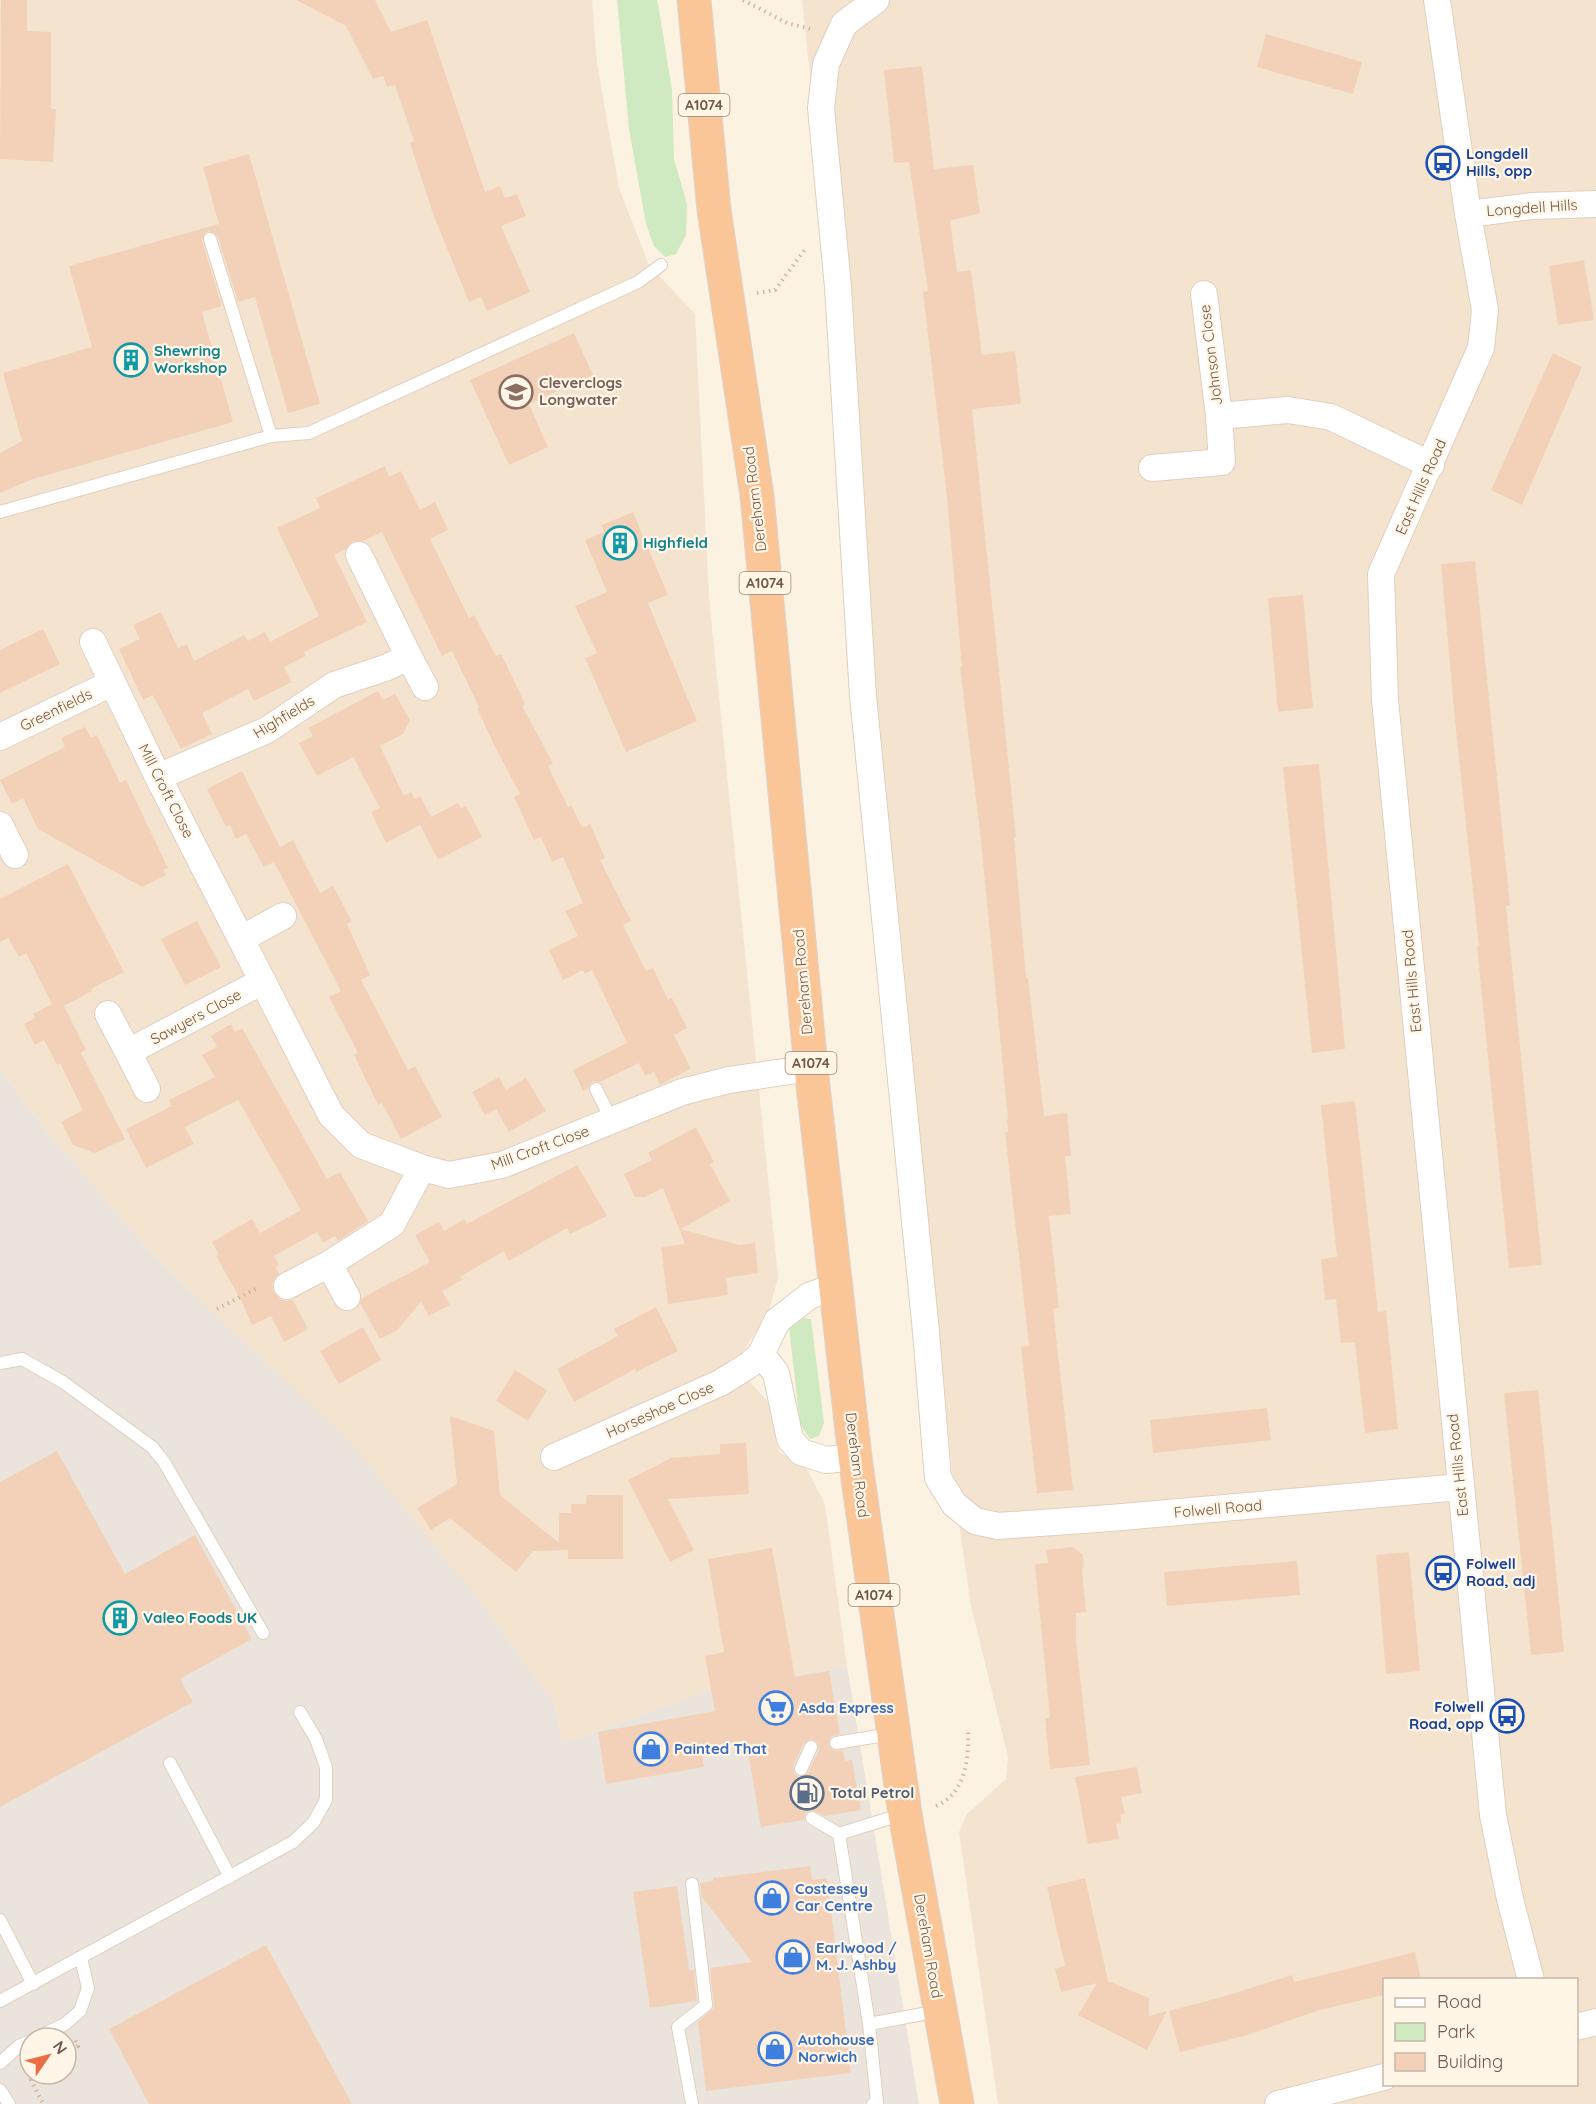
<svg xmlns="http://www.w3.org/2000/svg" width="1596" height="2104" font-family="Quicksand,sans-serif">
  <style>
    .residential { fill: #f4e4cf; fill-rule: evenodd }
    .industrial { fill: #ebe4dc; fill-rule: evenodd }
    .green { fill: #cfe9c0 }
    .building { fill: #f2d1b8; fill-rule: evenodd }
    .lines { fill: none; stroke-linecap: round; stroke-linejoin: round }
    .service-casing { stroke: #e0cfbd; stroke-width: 14 }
    .minor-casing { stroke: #e0cfbd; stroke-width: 28 }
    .trunk-casing { stroke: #dbd4cf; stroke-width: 35 }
    .path { stroke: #d6b49c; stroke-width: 4; stroke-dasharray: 1.5 4.5; stroke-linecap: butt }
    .service { stroke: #fff; stroke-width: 12 }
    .minor { stroke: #fff; stroke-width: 26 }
    .trunk { stroke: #fac698; stroke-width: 33 }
    .labels { text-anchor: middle; stroke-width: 4.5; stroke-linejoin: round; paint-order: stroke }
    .shield { fill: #fff6e7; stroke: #9d8878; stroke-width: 1.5 }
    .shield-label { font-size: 14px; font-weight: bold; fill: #735948 }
    .transit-label { font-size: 15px; font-weight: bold; fill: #164399; stroke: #fff6e7; text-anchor: start }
    .street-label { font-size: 15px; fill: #735948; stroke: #fff6e7 }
    .culture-label { font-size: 15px; font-weight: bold; fill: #0d838f; stroke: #fff6e7; text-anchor: start }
    .education-label { font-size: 15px; font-weight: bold; fill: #785e54; stroke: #fff6e7; text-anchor: start }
    .shop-label { font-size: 15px; font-weight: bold; fill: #366cbe; stroke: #fff6e7; text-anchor: start }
    .service-label { font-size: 15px; font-weight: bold; fill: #4e5e75; stroke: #fff6e7; text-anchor: start }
  </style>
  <rect width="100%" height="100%" fill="#fcf2e1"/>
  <path class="residential" d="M 0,0 L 592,0 L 597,63 L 619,188 L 649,265 L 695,314 L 709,598 L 778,1277 L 768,1315 L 734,1364 L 771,1405 L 779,1452 L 807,1469 L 825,1504 L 847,1666 L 713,1689 L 562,1743 L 556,1706 L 489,1613 L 195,1296 L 146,1247 L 48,1133 L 0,1069 Z
    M 802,0 L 1596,0 L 1596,2104 L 998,2104 L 959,1832 L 967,1814 L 1006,1779 L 1008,1757 L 971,1606 L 953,1481 L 905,977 ZM 1384,1980 L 1576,1980 L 1576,2084 L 1384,2084 Z"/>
  <path class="industrial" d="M 0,1069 L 48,1133 L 146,1247 L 195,1296 L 347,1439 L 489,1613 L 556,1706 L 562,1743 L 713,1689 L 847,1666 L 919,2104 L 0,2104 ZM 30,2038 L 66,2038 L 66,2074 L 30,2074 Z"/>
  <path class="green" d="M 617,0 L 657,0 L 659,10 L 672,90 L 674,159 L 687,204 L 686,235 L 676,254 L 665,257 L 654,246 L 646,224 L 629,129 Z
    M 799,1317 L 811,1319 L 824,1423 L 819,1436 L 810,1439 L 800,1424 L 789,1327 Z"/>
  <path class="building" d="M 1,0 L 27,0 L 27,31 L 51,32 L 51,109 L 56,109 L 53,162 L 0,159 Z
    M 296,0 L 375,0 L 391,32 L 427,20 L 485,192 L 500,186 L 505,198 L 517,194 L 526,216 L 501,226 L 530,292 L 487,311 L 481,297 L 469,302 L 433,214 L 410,143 L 414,141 L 395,85 L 387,87 L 383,76 L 373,79 L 346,26 Z
    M 1266,34 L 1362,62 L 1353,94 L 1257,67 Z
    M 922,66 L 934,169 L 973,165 L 980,213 L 950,221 L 957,272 L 971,270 L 982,355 L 1015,351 L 1021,404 L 972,409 L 1016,837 L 1014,837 L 1026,978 L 1028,978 L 1044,1116 L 1067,1113 L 1071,1156 L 1065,1156 L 1071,1214 L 1049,1216 L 1059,1308 L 1053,1309 L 1073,1490 L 1037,1493 L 1021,1347 L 1029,1346 L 1005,1132 L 1008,1132 L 1007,1120 L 1008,1119 L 981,841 L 960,667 L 962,667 L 947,497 L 923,292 L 928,291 L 909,162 L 894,163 L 884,70 Z
    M 249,154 L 320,404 L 288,413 L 255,297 L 238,302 L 218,237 L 215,233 L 208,231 L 204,234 L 202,241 L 222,306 L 202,312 L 233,422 L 33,479 L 0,493 L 0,453 L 22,441 L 3,373 L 92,347 L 69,266 L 219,224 L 203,167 Z
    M 1584,260 L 1594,320 L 1558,325 L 1549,266 Z
    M 574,333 L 593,375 L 529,404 L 548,447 L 509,465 L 470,380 Z
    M 1553,353 L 1582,367 L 1522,505 L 1491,490 Z
    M 385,466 L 389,477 L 401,471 L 420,510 L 435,502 L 448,530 L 430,539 L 469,618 L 474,615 L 496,656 L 501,654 L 521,695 L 525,705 L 522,706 L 553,763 L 548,766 L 568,807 L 571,805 L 582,828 L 590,824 L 605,858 L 600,860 L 631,921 L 623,925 L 646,971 L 653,968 L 668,1000 L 672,998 L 687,1028 L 674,1035 L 691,1069 L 663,1083 L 660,1085 L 654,1072 L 645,1076 L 639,1063 L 600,1082 L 593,1081 L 588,1088 L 583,1091 L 573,1070 L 627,1043 L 592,970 L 585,974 L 583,970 L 563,980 L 549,950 L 578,936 L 565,911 L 583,903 L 563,857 L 552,862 L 541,837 L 534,840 L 514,797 L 520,794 L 494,745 L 477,708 L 479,707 L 452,651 L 442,656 L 382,532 L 363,541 L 353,541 L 346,549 L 334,555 L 367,622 L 304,652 L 306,656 L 284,667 L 292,682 L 254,701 L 248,689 L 202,713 L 212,734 L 181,749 L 153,695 L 143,700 L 119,649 L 140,639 L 133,625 L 161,612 L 178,648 L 187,644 L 194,661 L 244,635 L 248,641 L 265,632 L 270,642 L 319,616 L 277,528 L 320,508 L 316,498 Z
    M 633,512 L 668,595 L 648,603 L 697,721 L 626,752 L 585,658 L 597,653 L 575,606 L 607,592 L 585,540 L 604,532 L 602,525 Z
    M 1475,561 L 1510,905 L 1506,906 L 1542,1265 L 1509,1268 L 1477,946 L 1479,946 L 1455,721 L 1441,564 Z
    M 1303,595 L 1313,708 L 1278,712 L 1268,598 Z
    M 43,629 L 60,664 L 0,693 L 0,650 Z
    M 378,691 L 383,700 L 395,694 L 410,720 L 403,734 L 380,746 L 404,796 L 411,792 L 415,799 L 420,796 L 431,817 L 458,803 L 461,809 L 466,806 L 482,837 L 438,860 L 420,825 L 386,843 L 371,812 L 380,808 L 353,757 L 317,776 L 299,743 L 313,736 L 308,728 Z
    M 85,727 L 91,738 L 97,735 L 120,783 L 126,780 L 168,868 L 163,870 L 166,875 L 142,887 L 38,829 L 23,798 L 12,804 L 0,780 L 65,747 L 61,738 Z
    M 1319,764 L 1345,1049 L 1312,1053 L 1283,767 Z
    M 242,771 L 280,847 L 293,840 L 320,893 L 333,886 L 352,922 L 347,924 L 370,975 L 361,980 L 408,1070 L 415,1066 L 442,1117 L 401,1139 L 382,1103 L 378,1105 L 354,1055 L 358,1053 L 329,997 L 341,991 L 274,862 L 264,867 L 246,834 L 236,839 L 230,825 L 226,827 L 207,789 Z
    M 68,864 L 124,972 L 91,989 L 92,991 L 64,1006 L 86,1050 L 81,1053 L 125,1139 L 95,1153 L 73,1145 L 61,1122 L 83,1110 L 60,1063 L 57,1065 L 44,1040 L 35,1045 L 24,1024 L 35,1018 L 33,1014 L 52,1004 L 26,953 L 19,957 L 8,938 L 0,942 L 0,899 Z
    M 197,921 L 221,967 L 185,985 L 161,939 Z
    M 231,1024 L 235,1032 L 242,1028 L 327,1179 L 340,1172 L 368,1221 L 338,1241 L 335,1236 L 323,1243 L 317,1232 L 274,1256 L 279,1265 L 276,1267 L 279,1274 L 274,1279 L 272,1285 L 274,1292 L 280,1299 L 286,1301 L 293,1300 L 308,1329 L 284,1342 L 271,1316 L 252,1325 L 241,1300 L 216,1256 L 219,1255 L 212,1242 L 252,1219 L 260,1233 L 301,1210 L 238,1100 L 185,1127 L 194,1144 L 146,1168 L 126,1129 L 172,1106 L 169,1100 L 215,1077 L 202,1055 L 217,1047 L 211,1036 Z
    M 499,1077 L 506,1090 L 526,1078 L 546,1111 L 509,1132 L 496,1109 L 485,1115 L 472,1092 Z
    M 1355,1101 L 1378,1312 L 1386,1311 L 1398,1429 L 1365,1433 L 1355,1342 L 1341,1343 L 1336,1299 L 1325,1300 L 1321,1259 L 1337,1257 L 1321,1105 Z
    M 696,1127 L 714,1162 L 710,1164 L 730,1201 L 681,1229 L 739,1245 L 755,1243 L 758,1273 L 726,1278 L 728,1295 L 668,1304 L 661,1247 L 685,1244 L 663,1188 L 645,1197 L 635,1197 L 624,1174 L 652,1160 L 648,1153 Z
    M 577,1165 L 607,1216 L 570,1234 L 567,1228 L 509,1261 L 504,1251 L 460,1277 L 462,1280 L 442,1291 L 450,1305 L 429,1316 L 421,1302 L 396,1331 L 380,1339 L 360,1303 L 362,1298 L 430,1262 L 415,1235 L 439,1222 L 444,1231 L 464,1219 L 467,1224 Z
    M 656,1307 L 678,1351 L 636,1372 L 635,1369 L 574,1402 L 557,1369 L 618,1336 L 614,1329 Z
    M 363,1327 L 381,1360 L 339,1384 L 320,1351 Z
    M 515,1370 L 547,1390 L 528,1421 L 496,1401 Z
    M 1538,1390 L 1564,1652 L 1531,1655 L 1504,1393 Z
    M 1267,1408 L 1271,1440 L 1153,1453 L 1150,1420 Z
    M 450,1416 L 494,1431 L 500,1495 L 559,1543 L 559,1513 L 571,1513 L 571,1504 L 586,1504 L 587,1495 L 623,1495 L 623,1559 L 568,1559 L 568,1550 L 533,1551 L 516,1572 L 450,1518 L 431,1530 L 417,1508 L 457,1484 Z
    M 746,1443 L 749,1494 L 668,1499 L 694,1550 L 670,1562 L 628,1480 L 671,1458 L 720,1454 L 720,1444 Z
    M 57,1451 L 125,1574 L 195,1535 L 252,1639 L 180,1679 L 193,1702 L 0,1807 L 0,1482 Z
    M 1073,1547 L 1083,1555 L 1084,1567 L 1082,1570 L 1086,1612 L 1076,1613 L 1076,1642 L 1090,1765 L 1050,1769 L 1045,1718 L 1050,1718 L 1035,1564 L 1048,1563 L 1046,1550 Z
    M 772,1548 L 795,1677 L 829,1671 L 840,1734 L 830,1737 L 828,1745 L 834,1751 L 843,1750 L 845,1761 L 852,1760 L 861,1810 L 825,1816 L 812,1810 L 805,1813 L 804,1820 L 761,1827 L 746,1740 L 701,1748 L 704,1767 L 606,1784 L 598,1732 L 715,1711 L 705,1656 L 724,1652 L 708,1559 ZM 811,1739 L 818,1743 L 819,1750 L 808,1773 L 802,1777 L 798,1777 L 794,1773 L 793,1766 L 804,1743 Z
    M 1409,1552 L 1420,1671 L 1386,1674 L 1376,1555 Z
    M 1297,1561 L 1300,1595 L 1167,1606 L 1164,1572 Z
    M 1137,1767 L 1142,1793 L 1121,1797 L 1125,1814 L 1120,1815 L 1121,1823 L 1116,1824 L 1119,1839 L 1088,1844 L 1075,1777 Z
    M 810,1866 L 812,1880 L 827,1878 L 851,2073 L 706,2091 L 698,2022 L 714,2008 L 710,1968 L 752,1962 L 702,1897 L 700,1883 L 713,1881 L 713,1878 Z
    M 1085,1878 L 1108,1981 L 1149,1998 L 1149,2016 L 1167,2011 L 1147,2050 L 1078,2015 L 1097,1983 L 1061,1992 L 1055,1969 L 1065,1966 L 1047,1887 Z
    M 677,1886 L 689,1970 L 694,1970 L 697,2001 L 650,2008 L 633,1892 Z
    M 266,1945 L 352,2104 L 149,2104 L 109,2029 Z
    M 1415,1952 L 1421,1980 L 1384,1980 L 1384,1995 L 1320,2010 L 1244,2036 L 1180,2052 L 1169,2011 L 1222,1997 L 1292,1975 L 1294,1982 Z"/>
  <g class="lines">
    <g class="service-casing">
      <path id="service" d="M 210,239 L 271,436
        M 0,512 L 271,436 L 309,433 L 638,282 L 661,265
        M 596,1089 L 612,1121
        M 0,1363 L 22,1359 L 63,1382 L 152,1447 L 164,1462 L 263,1633
        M 836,1743 L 891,1734
        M 170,1763 L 230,1877
        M 801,1769 L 811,1747
        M 903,1814 L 839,1834 L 869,2024 L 939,2011
        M 812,1818 L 839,1834
        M 692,1884 L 706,2005 L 678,2027 L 692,2104
        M 0,1920 L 33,1984
        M 0,2001 L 293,1842 L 313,1823 L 326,1800 L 326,1767 L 316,1739 L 300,1712
        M 869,2024 L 877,2102 L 873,2104
        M 36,2038 L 65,2024 L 80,2011 L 88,1988 L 81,1958
        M 0,2063 L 19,2046 L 30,2041
        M 0,2090 L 9,2104"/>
    </g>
    <g class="minor-casing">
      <path id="minor" d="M 876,0 L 844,24 L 826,64 L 821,108 L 838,287 L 863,696 L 926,1332 L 938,1478 L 954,1504 L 975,1521 L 998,1526 L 1111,1518 L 1460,1487
        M 1437,0 L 1468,214 L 1485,310 L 1481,348 L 1381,574 L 1385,700 L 1493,1815 L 1510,1899 L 1531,1980
        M 1468,214 L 1532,206 L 1596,204
        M 1204,294 L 1219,416 L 1288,410 L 1331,417 L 1431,465
        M 1152,468 L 1222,462 L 1219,416
        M 93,642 L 158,777 L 331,1115 L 361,1145 L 422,1168 L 449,1175 L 502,1165 L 682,1092 L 729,1080 L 811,1068
        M 409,657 L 425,687
        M 0,737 L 112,683
        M 158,777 L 267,730 L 334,685 L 385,668 L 409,657 L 359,555
        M 0,825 L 15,855
        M 241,939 L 283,916
        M 108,1014 L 128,1052
        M 147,1089 L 128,1052 L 263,981
        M 329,1264 L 347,1297
        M 287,1286 L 329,1264 L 392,1224 L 422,1168
        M 761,1354 L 776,1373 L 790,1439 L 801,1452 L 826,1460 L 855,1457
        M 554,1457 L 720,1383 L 749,1365 L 761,1354 L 777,1321 L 809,1296 L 836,1286
        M 1576,2027 L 1596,2022
        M 1278,2104 L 1384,2077"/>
    </g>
    <g class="trunk-casing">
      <path id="trunk" d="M 694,0 L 714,210 L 757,496 L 811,1068 L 855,1457 L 905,1814 L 957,2104"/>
    </g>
    <path class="path" d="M 743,0 L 787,23 L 811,29
      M 757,293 L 775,290 L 806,248
      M 217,1309 L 259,1287
      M 936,1806 C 965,1794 969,1760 968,1732
      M 66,2052 L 78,2046 L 75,2040
      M 34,2074 L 31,2080 L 43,2104"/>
    <use href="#service" class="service"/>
    <use href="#minor" class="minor"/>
    <use href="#trunk" class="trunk"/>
  </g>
  <defs>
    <g id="bus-ring" transform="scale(1.725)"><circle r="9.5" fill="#fff6e7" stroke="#1a4fb4" stroke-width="1.5"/><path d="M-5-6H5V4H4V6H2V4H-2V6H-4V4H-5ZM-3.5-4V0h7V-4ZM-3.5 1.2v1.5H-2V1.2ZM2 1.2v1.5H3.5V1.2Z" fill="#1a4fb4"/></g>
    <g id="building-ring" transform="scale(1.725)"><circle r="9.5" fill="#fff6e7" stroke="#0f9aa8" stroke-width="1.5"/><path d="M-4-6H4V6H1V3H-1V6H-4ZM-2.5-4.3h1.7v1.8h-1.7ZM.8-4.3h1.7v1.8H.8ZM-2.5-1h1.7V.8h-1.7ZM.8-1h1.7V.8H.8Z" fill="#0f9aa8"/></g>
    <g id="school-ring" transform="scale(1.725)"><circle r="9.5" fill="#fff6e7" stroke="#8d6e63" stroke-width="1.5"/><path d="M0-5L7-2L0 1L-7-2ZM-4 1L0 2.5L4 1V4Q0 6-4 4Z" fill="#8d6e63"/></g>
    <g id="supermarket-ring" transform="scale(1.725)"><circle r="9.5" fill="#fff6e7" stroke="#3f7fe0" stroke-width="1.5"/><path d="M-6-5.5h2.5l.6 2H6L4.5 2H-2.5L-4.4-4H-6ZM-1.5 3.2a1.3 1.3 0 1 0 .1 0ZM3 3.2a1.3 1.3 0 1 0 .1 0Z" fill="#3f7fe0"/></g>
    <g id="shop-ring" transform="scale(1.725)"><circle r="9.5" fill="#fff6e7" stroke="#3f7fe0" stroke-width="1.5"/><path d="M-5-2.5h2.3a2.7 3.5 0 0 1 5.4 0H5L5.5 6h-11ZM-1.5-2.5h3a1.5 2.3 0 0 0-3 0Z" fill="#3f7fe0"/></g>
    <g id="fuel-ring" transform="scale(1.725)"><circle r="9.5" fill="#fff6e7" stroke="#5c6f8a" stroke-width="1.5"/><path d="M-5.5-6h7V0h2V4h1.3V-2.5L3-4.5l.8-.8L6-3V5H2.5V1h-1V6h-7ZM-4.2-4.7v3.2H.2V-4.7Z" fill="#5c6f8a"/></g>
  </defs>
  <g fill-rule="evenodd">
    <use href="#bus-ring" x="1443" y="163"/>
    <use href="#building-ring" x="131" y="360"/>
    <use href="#school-ring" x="516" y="392"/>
    <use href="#building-ring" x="620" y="543"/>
    <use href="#bus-ring" x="1443" y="1573"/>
    <use href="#building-ring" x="120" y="1618"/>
    <use href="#supermarket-ring" x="776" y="1708"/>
    <use href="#bus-ring" x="1507" y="1716"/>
    <use href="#shop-ring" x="651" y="1749"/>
    <use href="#fuel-ring" x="807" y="1793"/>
    <use href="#shop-ring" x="772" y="1898"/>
    <use href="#shop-ring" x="793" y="1957"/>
    <use href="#shop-ring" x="775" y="2049"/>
  </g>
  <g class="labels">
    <g class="shield">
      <rect x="678.5" y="94" width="51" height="22" rx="4.5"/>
      <rect x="739.5" y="572" width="51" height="22" rx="4.5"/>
      <rect x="785.5" y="1052" width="51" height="22" rx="4.5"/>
      <rect x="848.5" y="1584" width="51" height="22" rx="4.5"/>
    </g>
    <g class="shield-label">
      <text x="704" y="110">A1074</text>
      <text x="765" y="588">A1074</text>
      <text x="811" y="1068">A1074</text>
      <text x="874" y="1600">A1074</text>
    </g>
    <g class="transit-label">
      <text x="1466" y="159">Longdell<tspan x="1466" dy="17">Hills, opp</tspan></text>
      <text x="1466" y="1569">Folwell<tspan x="1466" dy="17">Road, adj</tspan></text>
      <text x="1484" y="1712" text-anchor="end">Folwell<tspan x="1484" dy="17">Road, opp</tspan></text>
    </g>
    <g class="street-label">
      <text transform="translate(1532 208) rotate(-4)" y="5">Longdell Hills</text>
      <text transform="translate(1211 355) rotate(-97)" y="5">Johnson Close</text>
      <text transform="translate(1421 487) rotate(-66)" y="5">East Hills Road</text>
      <text transform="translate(755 499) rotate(-97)" y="5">Dereham Road</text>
      <text transform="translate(56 710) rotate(-26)" y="5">Greenfields</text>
      <text transform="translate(284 717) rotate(-31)" y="5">Highfields</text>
      <text transform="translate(166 791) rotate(63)" y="5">Mill Croft Close</text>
      <text transform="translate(1412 981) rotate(-95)" y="5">East Hills Road</text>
      <text transform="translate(803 982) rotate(-95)" y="5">Dereham Road</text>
      <text transform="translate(196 1017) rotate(-28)" y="5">Sawyers Close</text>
      <text transform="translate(540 1148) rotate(-20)" y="5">Mill Croft Close</text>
      <text transform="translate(660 1410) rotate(-24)" y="5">Horseshoe Close</text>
      <text transform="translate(857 1465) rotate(83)" y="5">Dereham Road</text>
      <text transform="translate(1458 1465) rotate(-96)" y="5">East Hills Road</text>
      <text transform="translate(1218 1509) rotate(-5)" y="5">Folwell Road</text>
      <text transform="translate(928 1946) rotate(80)" y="5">Dereham Road</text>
    </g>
    <g class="culture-label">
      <text x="154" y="356">Shewring<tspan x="154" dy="17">Workshop</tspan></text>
      <text x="643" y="548">Highfield</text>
      <text x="143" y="1623">Valeo Foods UK</text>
    </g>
    <g class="education-label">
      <text x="539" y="388">Cleverclogs<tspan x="539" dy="17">Longwater</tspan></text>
    </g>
    <g class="shop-label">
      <text x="799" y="1713">Asda Express</text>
      <text x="674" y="1754">Painted That</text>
      <text x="795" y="1894">Costessey<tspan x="795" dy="17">Car Centre</tspan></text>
      <text x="816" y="1953">Earlwood /<tspan x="816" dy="17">M. J. Ashby</tspan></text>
      <text x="798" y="2045">Autohouse<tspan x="798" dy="17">Norwich</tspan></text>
    </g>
    <g class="service-label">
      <text x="830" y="1798">Total Petrol</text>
    </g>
  </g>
  <rect x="1383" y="1978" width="195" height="108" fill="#fff6e7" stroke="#c7b7a7" stroke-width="1.5"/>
  <rect x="1395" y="1998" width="30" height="9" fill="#ffffff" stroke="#c7b7a7" stroke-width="1.5"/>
  <text x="1437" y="2008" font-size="18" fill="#735948">Road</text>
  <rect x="1395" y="2023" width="30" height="18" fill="#cfe9c0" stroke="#c7b7a7" stroke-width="1.5"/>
  <text x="1437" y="2038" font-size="18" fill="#735948">Park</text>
  <rect x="1395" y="2053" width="30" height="18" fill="#f2d1b8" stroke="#c7b7a7" stroke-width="1.5"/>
  <text x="1437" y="2068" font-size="18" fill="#735948">Building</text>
  <g transform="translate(48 2056) rotate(55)"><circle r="28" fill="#fff6e7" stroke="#c7b7a7" stroke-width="1.5"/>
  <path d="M0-4.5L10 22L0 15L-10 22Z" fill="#e86e44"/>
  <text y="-9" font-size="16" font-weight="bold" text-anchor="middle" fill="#735948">N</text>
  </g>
</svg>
